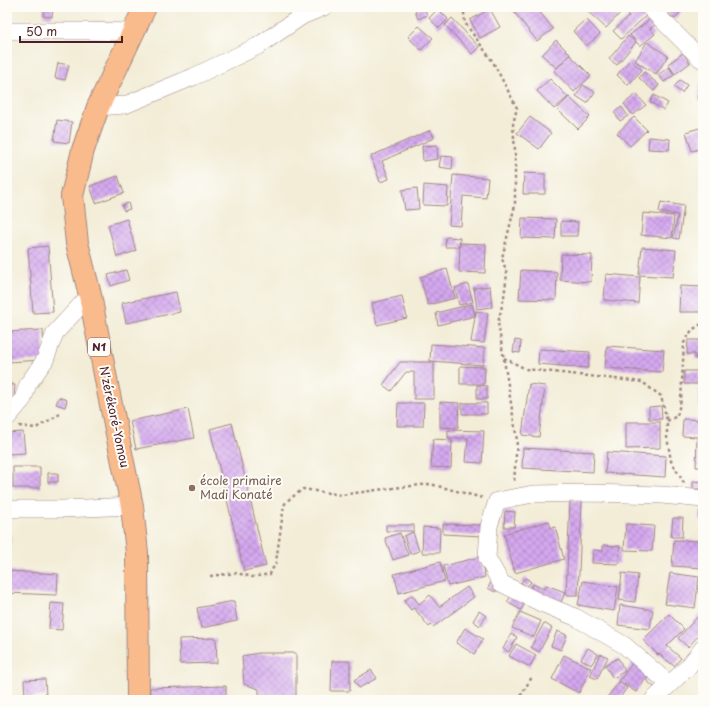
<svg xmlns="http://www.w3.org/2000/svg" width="710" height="707" font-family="'Playpen Sans',sans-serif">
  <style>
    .building { fill: url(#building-cross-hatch) }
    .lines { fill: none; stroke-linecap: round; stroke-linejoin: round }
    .minor-casing { stroke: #9e8681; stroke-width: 18 }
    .highway-casing { stroke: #9e8681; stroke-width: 24 }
    .path { stroke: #9e8681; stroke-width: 2.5; stroke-dasharray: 3 3; stroke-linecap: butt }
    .minor { stroke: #fff; stroke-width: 17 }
    .highway { stroke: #fabb8c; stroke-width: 22 }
    .education-dot { fill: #8d6e63; stroke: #fdfcf7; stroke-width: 1.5 }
    .labels { text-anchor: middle; stroke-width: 4; stroke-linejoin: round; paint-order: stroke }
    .shield { fill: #fdfcf7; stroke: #806168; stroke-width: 1 }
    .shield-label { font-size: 11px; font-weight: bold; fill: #4a1f2b }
    .street-label { font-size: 12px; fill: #4a1f2b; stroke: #fdfcf7 }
    .education-label { font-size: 12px; fill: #785e54; stroke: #fdfcf7; text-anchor: start }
  </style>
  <defs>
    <pattern id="building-cross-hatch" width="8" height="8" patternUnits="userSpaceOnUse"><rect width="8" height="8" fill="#d4a8ef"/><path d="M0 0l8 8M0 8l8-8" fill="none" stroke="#ae88c2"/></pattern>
  </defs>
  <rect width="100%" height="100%" fill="#fdfcf7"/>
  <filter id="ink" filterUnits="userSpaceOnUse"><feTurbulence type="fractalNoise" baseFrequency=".025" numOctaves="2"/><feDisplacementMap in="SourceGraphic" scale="8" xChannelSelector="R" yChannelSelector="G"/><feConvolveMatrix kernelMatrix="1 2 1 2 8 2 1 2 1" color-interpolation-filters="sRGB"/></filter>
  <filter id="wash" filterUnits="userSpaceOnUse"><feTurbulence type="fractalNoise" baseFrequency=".012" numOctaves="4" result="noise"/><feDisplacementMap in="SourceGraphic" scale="16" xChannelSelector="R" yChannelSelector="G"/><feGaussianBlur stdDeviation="0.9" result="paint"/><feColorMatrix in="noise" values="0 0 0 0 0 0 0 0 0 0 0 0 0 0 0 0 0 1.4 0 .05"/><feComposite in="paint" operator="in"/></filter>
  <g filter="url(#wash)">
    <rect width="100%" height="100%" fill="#f3edd7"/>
    <g id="blocks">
      <path class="building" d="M 44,7 L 53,7 L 52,17 L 43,16 Z
        M 424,7 L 427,15 L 418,19 L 415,11 Z
        M 512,7 L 536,7 L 553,29 L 537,41 L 511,8 Z
        M 585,7 L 626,7 L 606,28 L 584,8 Z
        M 628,7 L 640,7 L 647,15 L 621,39 L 613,31 L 629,16 L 624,11 Z
        M 659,7 L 685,7 L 675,19 Z
        M 438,9 L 448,19 L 439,28 L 429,18 Z
        M 490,9 L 500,27 L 480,38 L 470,20 Z
        M 452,18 L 479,47 L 472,54 L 445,25 Z
        M 586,19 L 600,34 L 586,46 L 573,31 Z
        M 650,19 L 655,25 L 650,29 L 655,34 L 640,46 L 630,35 Z
        M 419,26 L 433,38 L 421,50 L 408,37 Z
        M 628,36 L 636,42 L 617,65 L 609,59 Z
        M 556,40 L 570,54 L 557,68 L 542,55 Z
        M 647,42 L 668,56 L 656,74 L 635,61 Z
        M 683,53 L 690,63 L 675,74 L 668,64 Z
        M 570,55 L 591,76 L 574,92 L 554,71 Z
        M 630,60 L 642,70 L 628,85 L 617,75 Z
        M 58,63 L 69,65 L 65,80 L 55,78 Z
        M 669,67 L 674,75 L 664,82 L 658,75 Z
        M 644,72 L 659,85 L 654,91 L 639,78 Z
        M 550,79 L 568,97 L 554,109 L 537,91 Z
        M 680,80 L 687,85 L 682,93 L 674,87 Z
        M 700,83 L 703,83 L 703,100 L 698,100 Z
        M 583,85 L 595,92 L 587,103 L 576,96 Z
        M 636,94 L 646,105 L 633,115 L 624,104 Z
        M 654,95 L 668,103 L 664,110 L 650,102 Z
        M 569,97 L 590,117 L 578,129 L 557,109 Z
        M 622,107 L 628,116 L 620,121 L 614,112 Z
        M 530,117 L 551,133 L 539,149 L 517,133 Z
        M 634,117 L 647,130 L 630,146 L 617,133 Z
        M 57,120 L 72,122 L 69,143 L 54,141 Z
        M 703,127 L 703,148 L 692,151 L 686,132 Z
        M 431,130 L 434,138 L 382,161 L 389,179 L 380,182 L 371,156 Z
        M 649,137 L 670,139 L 669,150 L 648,149 Z
        M 437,145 L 438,159 L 423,161 L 422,146 Z
        M 441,156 L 453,157 L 452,169 L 439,167 Z
        M 524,173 L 545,174 L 545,194 L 523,194 Z
        M 453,175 L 488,178 L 486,198 L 463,196 L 461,226 L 449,225 Z
        M 118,176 L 124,193 L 96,203 L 90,186 Z
        M 424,185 L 448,187 L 447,206 L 423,205 Z
        M 417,188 L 419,209 L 405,210 L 402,190 Z
        M 661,202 L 684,206 L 679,239 L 673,238 L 678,215 L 659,212 Z
        M 128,203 L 130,209 L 124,211 L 122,205 Z
        M 643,213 L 674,216 L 672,238 L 641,235 Z
        M 522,218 L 556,219 L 555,239 L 521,238 Z
        M 127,219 L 136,251 L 117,257 L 108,225 Z
        M 561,221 L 578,222 L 577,236 L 561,236 Z
        M 446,237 L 460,238 L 459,247 L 445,247 Z
        M 460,243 L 486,244 L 485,273 L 459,272 Z
        M 48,246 L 53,312 L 33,313 L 28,248 Z
        M 642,247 L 676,250 L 673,277 L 639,275 Z
        M 561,254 L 592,255 L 591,282 L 560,280 Z
        M 447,269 L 455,298 L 428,305 L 420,277 Z
        M 126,270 L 129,280 L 111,286 L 108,275 Z
        M 521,270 L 557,272 L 556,300 L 519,299 Z
        M 606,274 L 640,277 L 638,303 L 604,300 Z
        M 468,284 L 473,302 L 459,305 L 455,288 Z
        M 490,286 L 492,307 L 477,309 L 474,288 Z
        M 680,286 L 703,287 L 703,312 L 679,312 Z
        M 176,292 L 180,312 L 126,323 L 122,303 Z
        M 402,296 L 407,318 L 377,325 L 372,303 Z
        M 472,304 L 475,316 L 438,325 L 436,313 Z
        M 476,311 L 488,313 L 484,343 L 471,342 Z
        M 43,330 L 44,360 L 7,362 L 7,332 Z
        M 515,340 L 521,341 L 520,353 L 513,352 Z
        M 688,340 L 703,340 L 703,359 L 695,359 L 695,354 L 687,354 Z
        M 431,344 L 485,348 L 483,365 L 430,361 Z
        M 607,346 L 664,350 L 662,372 L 605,368 Z
        M 539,349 L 590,352 L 588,368 L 538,364 Z
        M 400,362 L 434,362 L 434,399 L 414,399 L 414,372 L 406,372 L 391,391 L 383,385 Z
        M 460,366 L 485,367 L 484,384 L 460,384 Z
        M 684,371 L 699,371 L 699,384 L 684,384 Z
        M 7,384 L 15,385 L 13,408 L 7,408 Z
        M 529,384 L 545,386 L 539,437 L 522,435 Z
        M 477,385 L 487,386 L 487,399 L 477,399 Z
        M 699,390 L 703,390 L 703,418 L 700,418 Z
        M 59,397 L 67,400 L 65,407 L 56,404 Z
        M 440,402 L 459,403 L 458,428 L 440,427 Z
        M 398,403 L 424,403 L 423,426 L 397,426 Z
        M 462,403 L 487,403 L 487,414 L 462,414 Z
        M 661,406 L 662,419 L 649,419 L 649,407 Z
        M 188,409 L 194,438 L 136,449 L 130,421 Z
        M 683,419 L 703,420 L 703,467 L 696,467 L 697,437 L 682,436 Z
        M 626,422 L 660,422 L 660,448 L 626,449 Z
        M 232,423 L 266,566 L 244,571 L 210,429 Z
        M 448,430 L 484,431 L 482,463 L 466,462 L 468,438 L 448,438 Z
        M 23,432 L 25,453 L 7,454 L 7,433 Z
        M 433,439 L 452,440 L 451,468 L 431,467 Z
        M 523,448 L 594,452 L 593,472 L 522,468 Z
        M 607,452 L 666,456 L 665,477 L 605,473 Z
        M 13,467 L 40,467 L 40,488 L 13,488 Z
        M 48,473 L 58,473 L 58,482 L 48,482 Z
        M 693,481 L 703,482 L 703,489 L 693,489 Z
        M 570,501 L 582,501 L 578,595 L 566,595 Z
        M 505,511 L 515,512 L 514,527 L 504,527 Z
        M 700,511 L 703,511 L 703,520 L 699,519 Z
        M 673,518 L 683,518 L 682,537 L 671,537 Z
        M 549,521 L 551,528 L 555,527 L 564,559 L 515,573 L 504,534 Z
        M 443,524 L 483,525 L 482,536 L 443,534 Z
        M 626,524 L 654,526 L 652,551 L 624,550 Z
        M 386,525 L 414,525 L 414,531 L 386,531 Z
        M 423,527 L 440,528 L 439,553 L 422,553 Z
        M 413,532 L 419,551 L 410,554 L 404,536 Z
        M 400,533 L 408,555 L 393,560 L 385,538 Z
        M 7,535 L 11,536 L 8,555 L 7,555 Z
        M 674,540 L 703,541 L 703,568 L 672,566 Z
        M 603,545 L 620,546 L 619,564 L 592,563 L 593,550 L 603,551 Z
        M 480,557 L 485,577 L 448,586 L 443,566 Z
        M 440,562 L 445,581 L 399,593 L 394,574 Z
        M 8,571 L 58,574 L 57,595 L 7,593 Z
        M 622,573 L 638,575 L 635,602 L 619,600 Z
        M 670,573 L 699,577 L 695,608 L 665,604 Z
        M 526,578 L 531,582 L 526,587 L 521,582 Z
        M 583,581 L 618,587 L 614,611 L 578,605 Z
        M 491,582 L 499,586 L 495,592 L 488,588 Z
        M 533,584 L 544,589 L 546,585 L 565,592 L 560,605 L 530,591 Z
        M 467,587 L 474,597 L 433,627 L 431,625 L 429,627 L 414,608 L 411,610 L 404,601 L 412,595 L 419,604 L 430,595 L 439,607 Z
        M 512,595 L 525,603 L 521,610 L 507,602 Z
        M 234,601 L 237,621 L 201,628 L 197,608 Z
        M 51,603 L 64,604 L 62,630 L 49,629 Z
        M 620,605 L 653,610 L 650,629 L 618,625 Z
        M 479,611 L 486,616 L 480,626 L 473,621 Z
        M 703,611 L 703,631 L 688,647 L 678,638 Z
        M 520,612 L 541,621 L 534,637 L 512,628 Z
        M 669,614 L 684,629 L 667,646 L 681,658 L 674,666 L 659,654 L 658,655 L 643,640 Z
        M 7,616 L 9,616 L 9,635 L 7,635 Z
        M 544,623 L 552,628 L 539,652 L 531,647 Z
        M 465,628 L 483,639 L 474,654 L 456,643 Z
        M 557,631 L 567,635 L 561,650 L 551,646 Z
        M 511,634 L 517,637 L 509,652 L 503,649 Z
        M 216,638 L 217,663 L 180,664 L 179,639 Z
        M 516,644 L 536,655 L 530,667 L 509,656 Z
        M 588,648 L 598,654 L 591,665 L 581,659 Z
        M 259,653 L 296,653 L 296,700 L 259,700 L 259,689 L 244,684 L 242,656 Z
        M 600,654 L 608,657 L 597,679 L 590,676 Z
        M 564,655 L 591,668 L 579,693 L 552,679 Z
        M 618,658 L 625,671 L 613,678 L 605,665 Z
        M 332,661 L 350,661 L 350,691 L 331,691 Z
        M 633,662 L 649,673 L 636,692 L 619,681 Z
        M 371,670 L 377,678 L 359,688 L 354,680 Z
        M 652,674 L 661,682 L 655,688 L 646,680 Z
        M 45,679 L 46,696 L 25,697 L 24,680 Z
        M 619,682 L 627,688 L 618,700 L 605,700 Z
        M 226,686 L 226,700 L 150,700 L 150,688 Z"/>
    </g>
  </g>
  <g filter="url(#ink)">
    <use href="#blocks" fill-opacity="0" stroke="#9e8681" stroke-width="1"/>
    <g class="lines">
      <g class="minor-casing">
        <path id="minor" d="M 649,7 L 701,59
          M 7,31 L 86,31 L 133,32
          M 98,107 L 125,105 L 193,77 L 258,46 L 302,16 L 324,7
          M 7,418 L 23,399 L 28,384 L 45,360 L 55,333 L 90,295
          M 7,509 L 63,509 L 132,506
          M 669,684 L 624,645 L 575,617 L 541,603 L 501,583 L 487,558 L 489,526 L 497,501 L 533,494 L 590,493 L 662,495 L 703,499
          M 653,700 L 688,667 L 703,648"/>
      </g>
      <g class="highway-casing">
        <path id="highway" d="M 138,700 L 137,553 L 132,506 L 108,390 L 90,295 L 77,243 L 72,196 L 83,150 L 98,107 L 145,7"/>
      </g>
      <path class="path" d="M 461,7 L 464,13 L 465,23 L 493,62 L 517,108 L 513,124 L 515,150 L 515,205 L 502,258 L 507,274 L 504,297 L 498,323 L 517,440 L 514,483
        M 504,358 L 526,369 L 642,382 L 661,396 L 667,421
        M 19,426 L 36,428 L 60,414
        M 684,483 L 671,461 L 667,437 L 667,421 L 677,416 L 681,400 L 684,343 L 692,330 L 703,323
        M 210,576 L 237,573 L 252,577 L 270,574 L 276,562 L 284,505 L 287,501 L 303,489 L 341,495 L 384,489 L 430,484 L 483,498
        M 516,700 L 521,695 L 532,677"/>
      <use href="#minor" class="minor"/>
      <use href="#highway" class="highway"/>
    </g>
  </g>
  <circle class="education-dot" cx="192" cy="488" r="4"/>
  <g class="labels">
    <rect class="shield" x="88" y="338" width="22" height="18" rx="3"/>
    <g class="shield-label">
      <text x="99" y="351">N1</text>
    </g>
    <g class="street-label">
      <text transform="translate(114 417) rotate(78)" y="4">N'zérékoré-Yomou</text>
    </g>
    <g class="education-label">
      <text x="200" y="485">école primaire<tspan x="200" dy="14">Madi Konaté</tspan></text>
    </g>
  </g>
  <rect width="710" height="707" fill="none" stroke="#fdfcf7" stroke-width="24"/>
  <path d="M20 36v6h102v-6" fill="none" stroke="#4a1f2b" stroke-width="2"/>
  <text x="26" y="36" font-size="12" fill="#4a1f2b" stroke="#fdfcf7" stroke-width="3" paint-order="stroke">50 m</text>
</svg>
